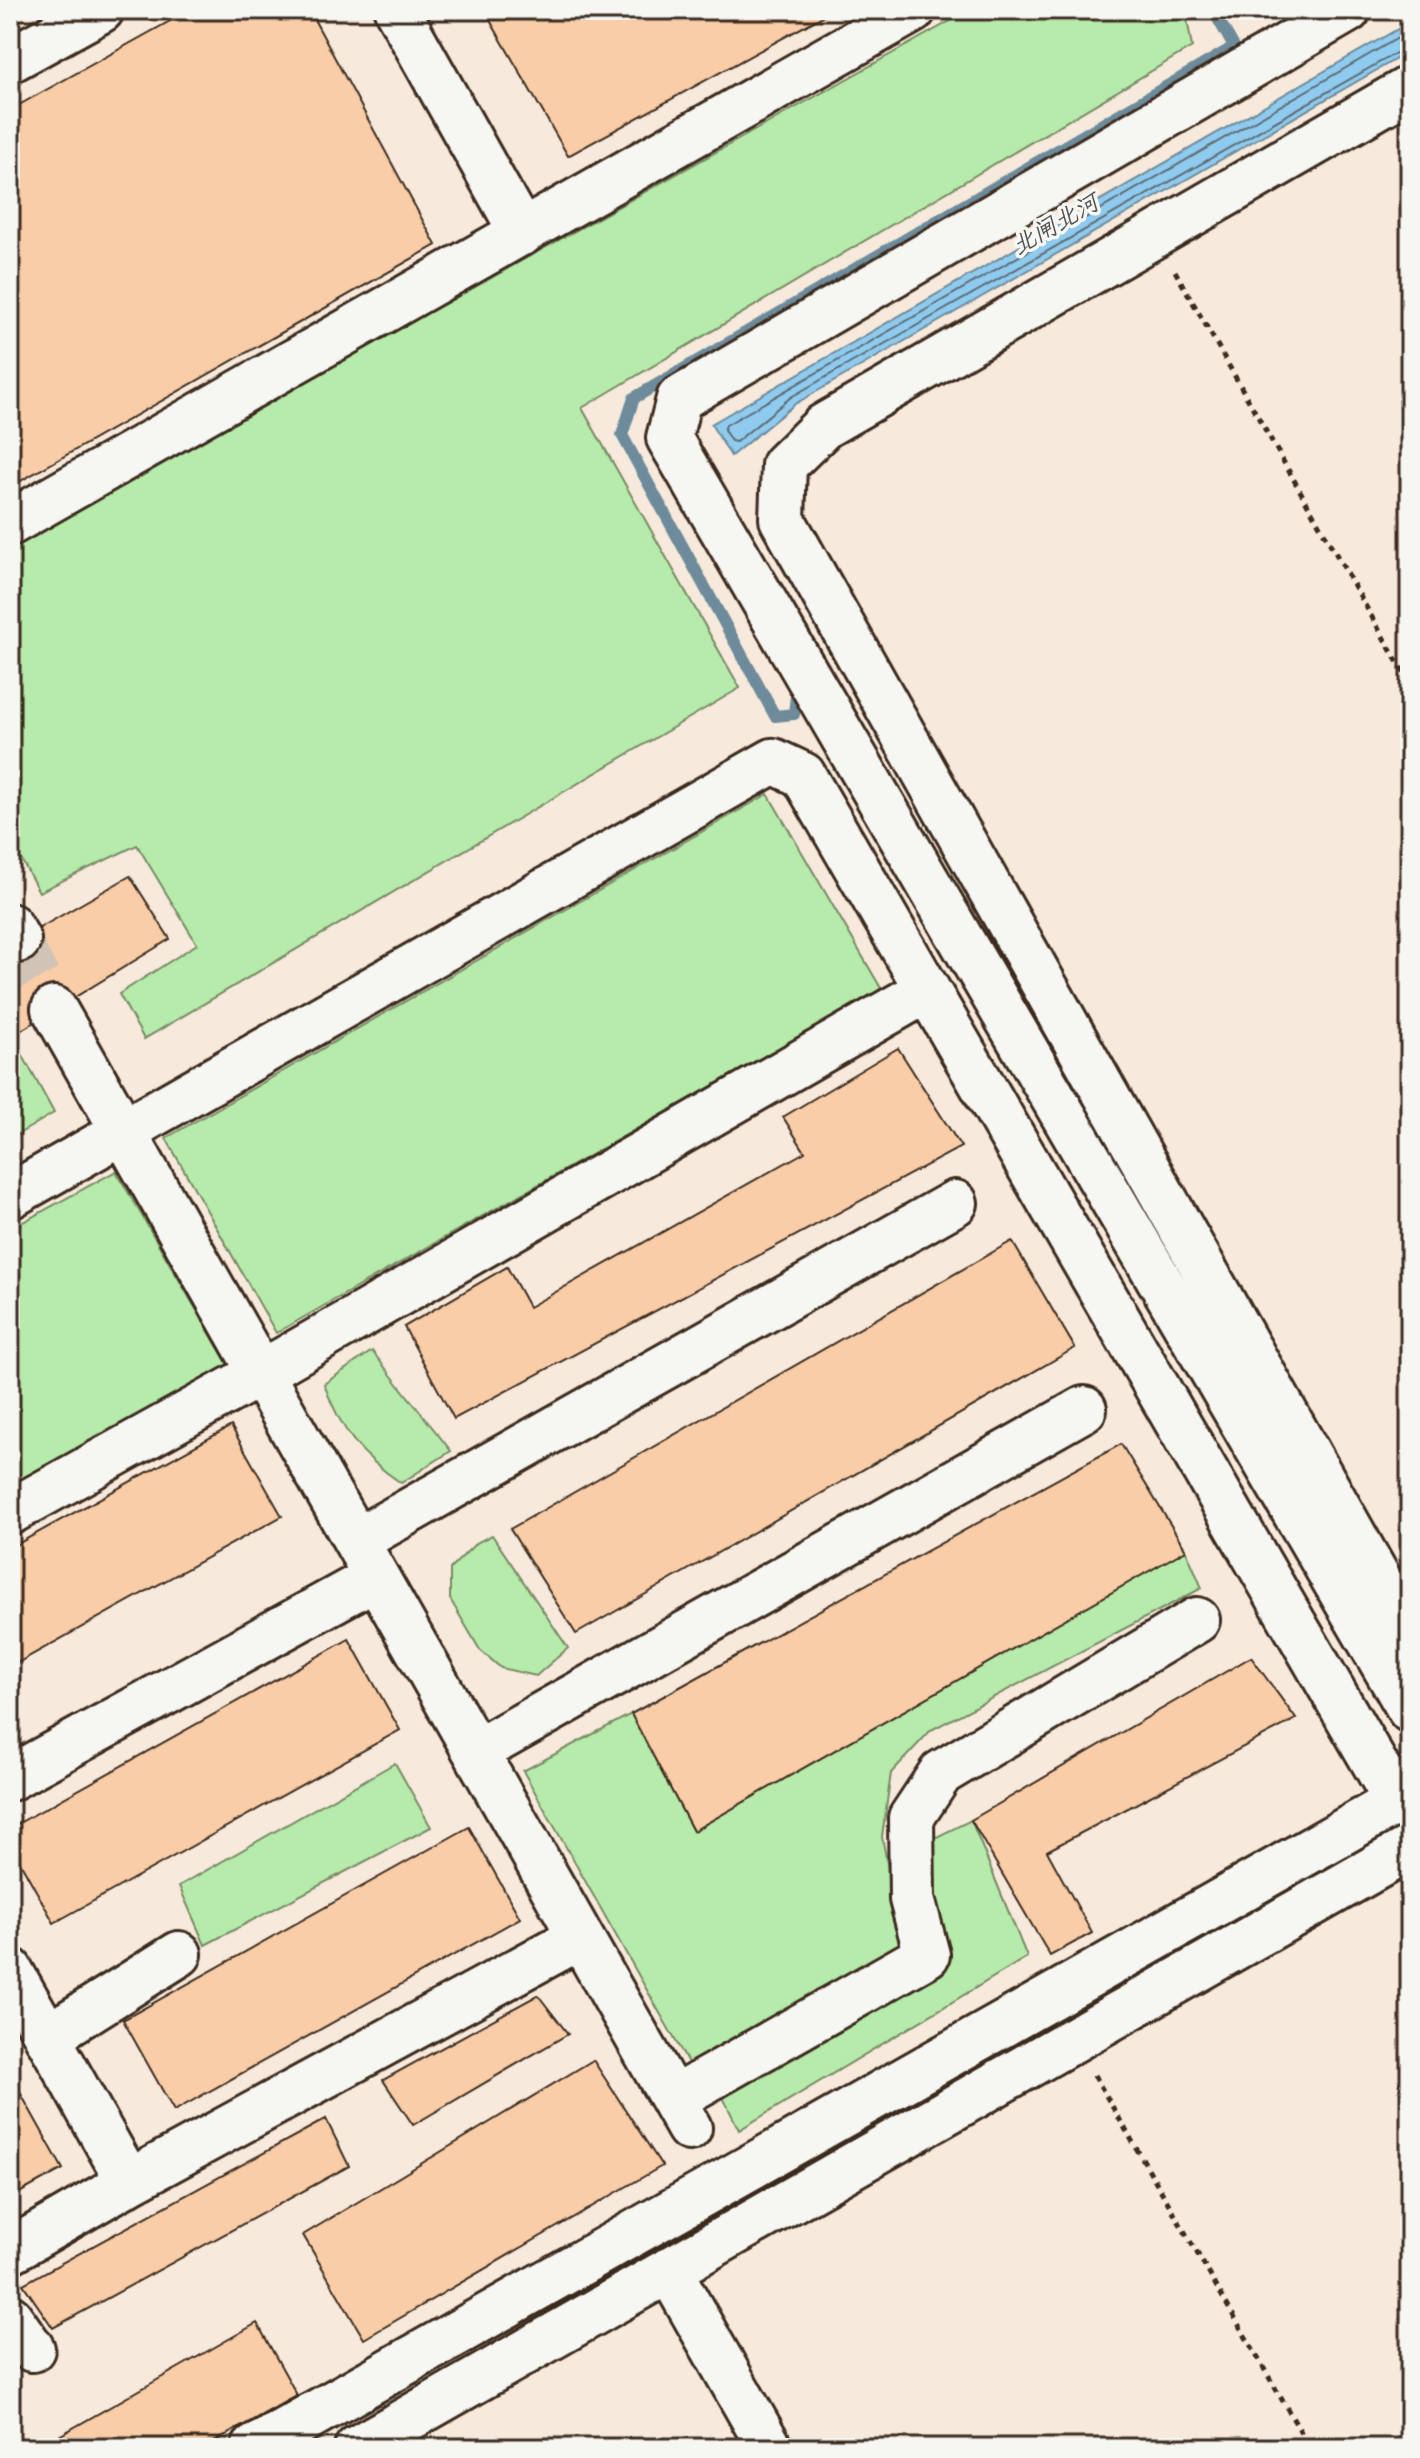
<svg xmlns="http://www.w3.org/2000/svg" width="1420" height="2458" font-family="Delius,'LXGW WenKai TC',sans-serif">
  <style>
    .green { fill: #b6ebac; stroke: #788a65; stroke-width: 2 }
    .water { fill: #8fcbef; stroke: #6d8b9b; stroke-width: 2 }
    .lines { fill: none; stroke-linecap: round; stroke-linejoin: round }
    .shore { stroke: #5d6a72; stroke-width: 2 }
    .stream { stroke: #6d8b9b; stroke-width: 12 }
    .building { fill: #f8cda7; stroke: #3b2a1e; stroke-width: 2 }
    .minor-tunnel { stroke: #d1c4b6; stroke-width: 44; stroke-dasharray: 44 22; stroke-linecap: butt }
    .minor-casing { stroke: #3b2a1e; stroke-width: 50 }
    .path { stroke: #3b2a1e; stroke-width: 5; stroke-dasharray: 6 6; stroke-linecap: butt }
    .minor { stroke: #f6f6f2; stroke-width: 44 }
    .labels { text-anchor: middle; stroke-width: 7; stroke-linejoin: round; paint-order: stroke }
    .water-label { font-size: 24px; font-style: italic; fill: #505252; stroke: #f6f6f2 }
  </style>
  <rect width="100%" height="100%" fill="#f7eadc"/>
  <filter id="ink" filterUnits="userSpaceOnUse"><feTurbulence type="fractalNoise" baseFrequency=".0125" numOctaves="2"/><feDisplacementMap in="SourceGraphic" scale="16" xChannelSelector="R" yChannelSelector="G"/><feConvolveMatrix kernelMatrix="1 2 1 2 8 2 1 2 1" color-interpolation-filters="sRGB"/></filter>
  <g filter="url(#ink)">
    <path class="green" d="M 970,10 L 1181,10 L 1187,19 L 1192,47 L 582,408 L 740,688 L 144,1039 L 119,994 L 197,944 L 137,845 L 39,892 L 10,839 L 10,547 Z
      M 768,794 L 882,990 L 276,1333 L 166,1138 Z
      M 10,1032 L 54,1113 L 10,1139 Z
      M 116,1171 L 229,1366 L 10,1489 L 10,1229 Z
      M 372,1351 L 451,1451 L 401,1483 C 360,1455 341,1431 324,1384 Z
      M 492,1535 L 568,1648 L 536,1676 L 501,1668 L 480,1650 L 450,1599 L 450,1569 L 476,1543 Z
      M 1186,1550 L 1202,1588 L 931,1730 L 891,1773 L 882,1837 L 907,1966 L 700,2084 L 523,1771 L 631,1714 L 693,1831 Z
      M 395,1763 L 431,1827 L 205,1945 L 179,1886 Z
      M 971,1820 L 1027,1957 L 739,2130 L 719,2089 L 942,1956 L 912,1849 Z"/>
    <path class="water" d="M 1410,22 L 1410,51 L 795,404 L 731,456 L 711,424 Z"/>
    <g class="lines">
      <path class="shore" d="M 1410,31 L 726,425 L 724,430 L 731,441 L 736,442 L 791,397 L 1410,45"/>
      <path class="stream" d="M 797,687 L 794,714 L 775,716 L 622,435 L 634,398 L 1234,47 L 1213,10"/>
    </g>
    <path class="building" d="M 190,10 L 309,10 L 436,245 L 10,487 L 10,110 Z
      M 484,10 L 834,10 L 568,156 Z
      M 130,876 L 170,939 L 10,1037 L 10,945 Z
      M 898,1048 L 961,1147 L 454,1419 L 404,1327 L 507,1267 L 529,1307 L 805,1152 L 783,1117 Z
      M 1012,1241 L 1075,1348 L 576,1634 L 510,1529 Z
      M 231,1426 L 282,1516 L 10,1667 L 10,1548 Z
      M 1121,1444 L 1186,1550 L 693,1831 L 631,1714 Z
      M 349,1639 L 400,1730 L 54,1923 L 10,1844 L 10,1828 Z
      M 1251,1657 L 1296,1719 L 1047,1851 L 1092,1933 L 1050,1956 L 971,1820 Z
      M 469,1827 L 520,1918 L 174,2111 L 123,2020 Z
      M 538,1995 L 568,2034 L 413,2125 L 383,2080 Z
      M 593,2060 L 662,2166 L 364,2339 L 303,2235 Z
      M 12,2078 L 63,2169 L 10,2198 L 10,2079 Z
      M 326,2119 L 349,2166 L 53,2328 L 23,2284 Z
      M 257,2323 L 297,2395 L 203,2448 L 38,2448 Z"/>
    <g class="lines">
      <path class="minor-tunnel" d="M 18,940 L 54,1009"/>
      <g class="minor-casing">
        <path id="minor" d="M 397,10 L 522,233
          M 1348,10 L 679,399 L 669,438 L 1410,1710
          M 10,60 L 101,10
          M 1410,88 L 824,426 L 784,465 L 782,519 L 1410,1635
          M 10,523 L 913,10
          M 10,926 L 18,940
          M 54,1009 L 689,2128
          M 10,1196 L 773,761 L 803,775 L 1397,1802
          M 10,1512 L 261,1373 L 927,990
          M 356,1541 L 955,1203
          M 476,1752 L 1084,1409
          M 10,1778 L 376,1577
          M 10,1970 L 129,2182
          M 47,2037 L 179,1954
          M 673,2099 L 927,1955 L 912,1899 L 911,1818 L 941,1773 L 1197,1620
          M 10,2251 L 129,2182 L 580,1937
          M 669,2270 L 770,2448
          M 10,2318 L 32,2349
          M 254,2448 L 1410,1794
          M 357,2448 L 1410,1848"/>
      </g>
      <path class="path" d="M 1175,271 L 1410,684
        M 1094,2075 L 1310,2448"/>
      <use href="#minor" class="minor"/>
    </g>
  </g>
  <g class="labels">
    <g class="water-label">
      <text transform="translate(1055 224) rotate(-30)" y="8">北闸北河</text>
    </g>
  </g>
  <rect width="1420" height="2458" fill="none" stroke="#f6f6f2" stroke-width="40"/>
  <rect x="20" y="20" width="1380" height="2418" fill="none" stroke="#3b2a1e" stroke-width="3" filter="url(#ink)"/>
</svg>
